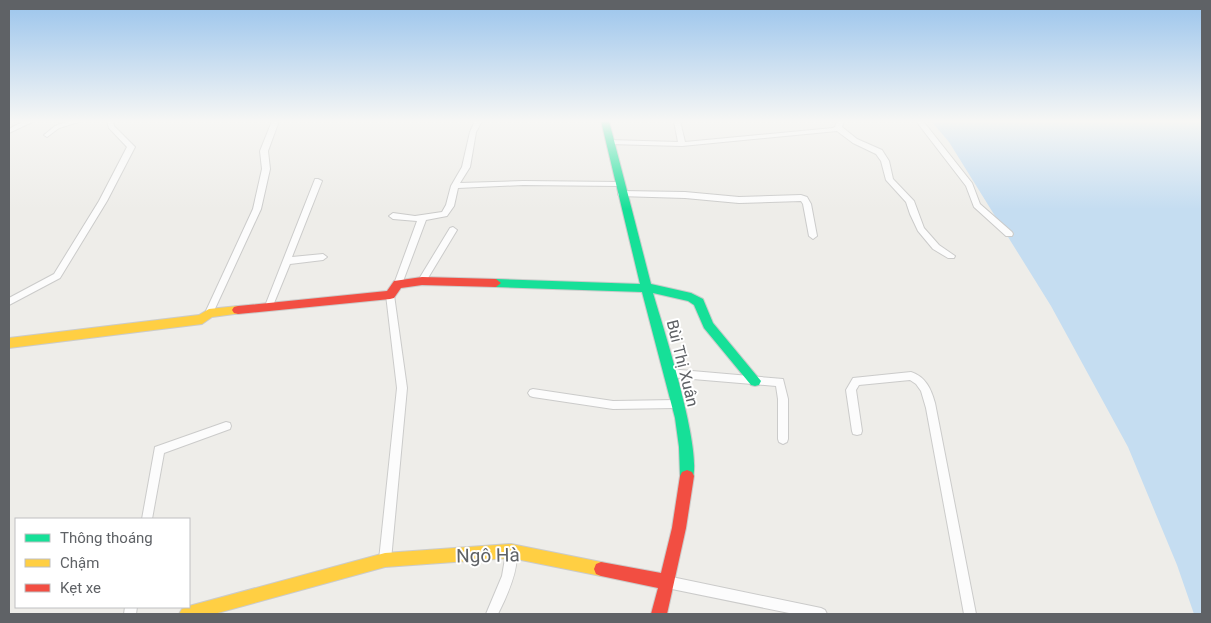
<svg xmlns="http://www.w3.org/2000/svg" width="1211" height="623" font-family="Roboto,sans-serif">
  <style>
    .water { fill: #c5ddf1 }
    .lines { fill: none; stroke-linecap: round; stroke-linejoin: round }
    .street-casing { stroke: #cbcbca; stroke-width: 2 }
    .fast-casing { stroke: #cbcbca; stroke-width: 2 }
    .slow-casing { stroke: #cbcbca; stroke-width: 2 }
    .jam-casing { stroke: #cbcbca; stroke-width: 2 }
    .street { fill: #fcfcfc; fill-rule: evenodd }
    .fast { fill: #16e098; fill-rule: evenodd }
    .slow { fill: #ffcf43; fill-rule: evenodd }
    .jam { fill: #f24e42; fill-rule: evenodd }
    .labels { text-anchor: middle; stroke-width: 4; stroke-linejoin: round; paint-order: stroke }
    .street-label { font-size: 16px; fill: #5f6266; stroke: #fff }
    .near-street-label { font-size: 19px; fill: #5f6266; stroke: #fff }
  </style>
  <rect width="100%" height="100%" fill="#eeede9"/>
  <path class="water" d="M 931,121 L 1202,121 L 1202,614 L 1194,614 L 1177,565 L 1128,447 L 1051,306 L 949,142 Z"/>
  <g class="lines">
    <g class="street-casing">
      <path id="street" d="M 24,121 L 34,121 L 9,133 L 9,129 Z
        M 69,121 L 82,121 L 59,128 L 47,137 L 44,135 L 55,126 Z
        M 107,121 L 113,121 L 114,126 L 135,147 L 107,201 L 60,278 L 9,305 L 9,298 L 54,274 L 99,201 L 127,147 L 109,128 Z
        M 272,121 L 279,121 L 268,151 L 270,169 L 261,209 L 213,313 L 212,315 L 206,315 L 205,313 L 253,209 L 262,169 L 260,151 Z
        M 475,121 L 482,121 L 476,132 L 470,167 L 460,183 L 523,181 L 619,182 L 623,184 L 619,186 L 523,185 L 458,188 L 454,206 L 447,216 L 426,220 L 402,284 L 398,287 L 395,286 L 394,284 L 417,221 L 393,219 L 389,216 L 393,213 L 415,216 L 442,212 L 446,205 L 451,186 L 462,167 L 470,132 Z
        M 674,121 L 680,121 L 685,142 L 833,128 L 835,127 L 837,121 L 844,121 L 842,127 L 857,139 L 882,150 L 889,161 L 893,179 L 914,201 L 924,228 L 939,245 L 955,256 L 954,258 L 948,258 L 933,249 L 918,231 L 910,214 L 906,202 L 886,180 L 881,161 L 876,154 L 853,143 L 837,131 L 682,146 L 609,144 L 606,142 L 609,140 L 678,142 Z
        M 916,121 L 923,121 L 972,183 L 980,204 L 1012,232 L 1013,234 L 1012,236 L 1006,236 L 974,207 L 966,186 Z
        M 315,179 L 318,179 L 322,181 L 292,257 L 323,254 L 327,257 L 323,260 L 290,264 L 272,308 L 266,308 L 265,306 Z
        M 622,191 L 685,192 L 739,197 L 801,195 L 807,197 L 811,204 L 817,236 L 813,239 L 809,236 L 803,204 L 801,201 L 739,203 L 685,198 L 619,196 L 618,194 L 619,192 Z
        M 453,227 L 457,230 L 425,283 L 419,283 L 418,281 L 419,279 L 450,228 Z
        M 390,292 L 394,295 L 407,388 L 391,560 L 389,564 L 385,566 L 381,564 L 379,560 L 397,388 L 386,295 Z
        M 669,369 L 783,379 L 788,399 L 788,439 L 787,442 L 783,444 L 779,442 L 778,439 L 778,399 L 776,386 L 669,377 L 666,376 L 664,373 L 666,370 Z
        M 911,372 C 926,377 931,389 935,403 L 976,614 L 964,614 L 926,408 L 921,391 L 916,384 L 910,380 L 859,385 L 856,390 L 862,431 L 861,434 L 857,435 L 853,434 L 852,431 L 846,390 L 853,378 Z
        M 533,389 L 613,401 L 676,400 L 679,401 L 681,404 L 679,407 L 676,408 L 613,409 L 533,397 L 530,396 L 528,393 L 530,390 Z
        M 226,422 L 230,423 L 231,426 L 230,429 L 164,453 L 152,519 L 142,519 L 155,447 Z
        M 511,545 L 515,547 C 522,565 506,598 498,614 L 486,614 L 502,576 L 507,547 Z
        M 667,576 L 821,608 L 825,610 L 827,614 L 794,614 L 667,588 L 663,586 L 661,582 L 663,578 Z
        M 125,607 L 137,607 L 136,614 L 124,614 Z"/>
    </g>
    <g class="fast-casing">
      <path id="fast" d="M 601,121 L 609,121 L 651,284 L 691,293 L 703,299 L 713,323 L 761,381 L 759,385 L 755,386 L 751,385 L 704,328 L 694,305 L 688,301 L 653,293 C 663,327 704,454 692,480 L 687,482 L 682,480 L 680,476 L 679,447 L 675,418 L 642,292 L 496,287 L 491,283 L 496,279 L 640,284 Z"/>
    </g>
    <g class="slow-casing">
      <path id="slow" d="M 238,306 L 242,307 L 244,310 L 242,313 L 212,317 L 202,324 L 9,348 L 9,338 L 199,315 L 209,309 Z
        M 511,544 L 601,562 L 606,564 L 608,569 L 606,574 L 601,576 L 511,558 L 385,567 L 214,614 L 179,614 L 182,609 L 189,606 L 385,553 Z"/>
    </g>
    <g class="jam-casing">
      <path id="jam" d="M 422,277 L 496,279 L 501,283 L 496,287 L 422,285 L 401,288 L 394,298 L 390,299 L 238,314 L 234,313 L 232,310 L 234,307 L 238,306 L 387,291 L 394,281 Z
        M 687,470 L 692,472 L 694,476 L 686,528 L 667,614 L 651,614 L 658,588 L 601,576 L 596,574 L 594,569 L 596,564 L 601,562 L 661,573 L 672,528 L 680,476 L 682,472 Z"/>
    </g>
    <use href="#street" class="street"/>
    <use href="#fast" class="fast"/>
    <use href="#slow" class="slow"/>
    <use href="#jam" class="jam"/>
  </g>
  <linearGradient id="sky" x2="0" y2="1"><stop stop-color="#9ac4ec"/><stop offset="0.58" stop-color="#f7f7f5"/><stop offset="1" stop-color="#f7f7f5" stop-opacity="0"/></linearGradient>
  <rect width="1211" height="209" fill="url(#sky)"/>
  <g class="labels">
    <g class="street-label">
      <text transform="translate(683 363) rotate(76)" y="6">Bùi Thị Xuân</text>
    </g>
    <g class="near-street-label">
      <text transform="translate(488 555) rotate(-1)" y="7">Ngô Hà</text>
    </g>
  </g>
  <rect width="1211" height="623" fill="none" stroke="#5f6266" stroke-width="20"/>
  <rect x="15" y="518" width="175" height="90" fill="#ffffff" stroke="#bfc0c2"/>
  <rect x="25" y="534" width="25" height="8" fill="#16e098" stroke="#bfc0c2"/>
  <text x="60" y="543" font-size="15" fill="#5f6266">Thông thoáng</text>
  <rect x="25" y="559" width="25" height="8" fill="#ffcf43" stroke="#bfc0c2"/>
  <text x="60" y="568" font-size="15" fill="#5f6266">Chậm</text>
  <rect x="25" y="584" width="25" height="8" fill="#f24e42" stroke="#bfc0c2"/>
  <text x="60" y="593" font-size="15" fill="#5f6266">Kẹt xe</text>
</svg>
